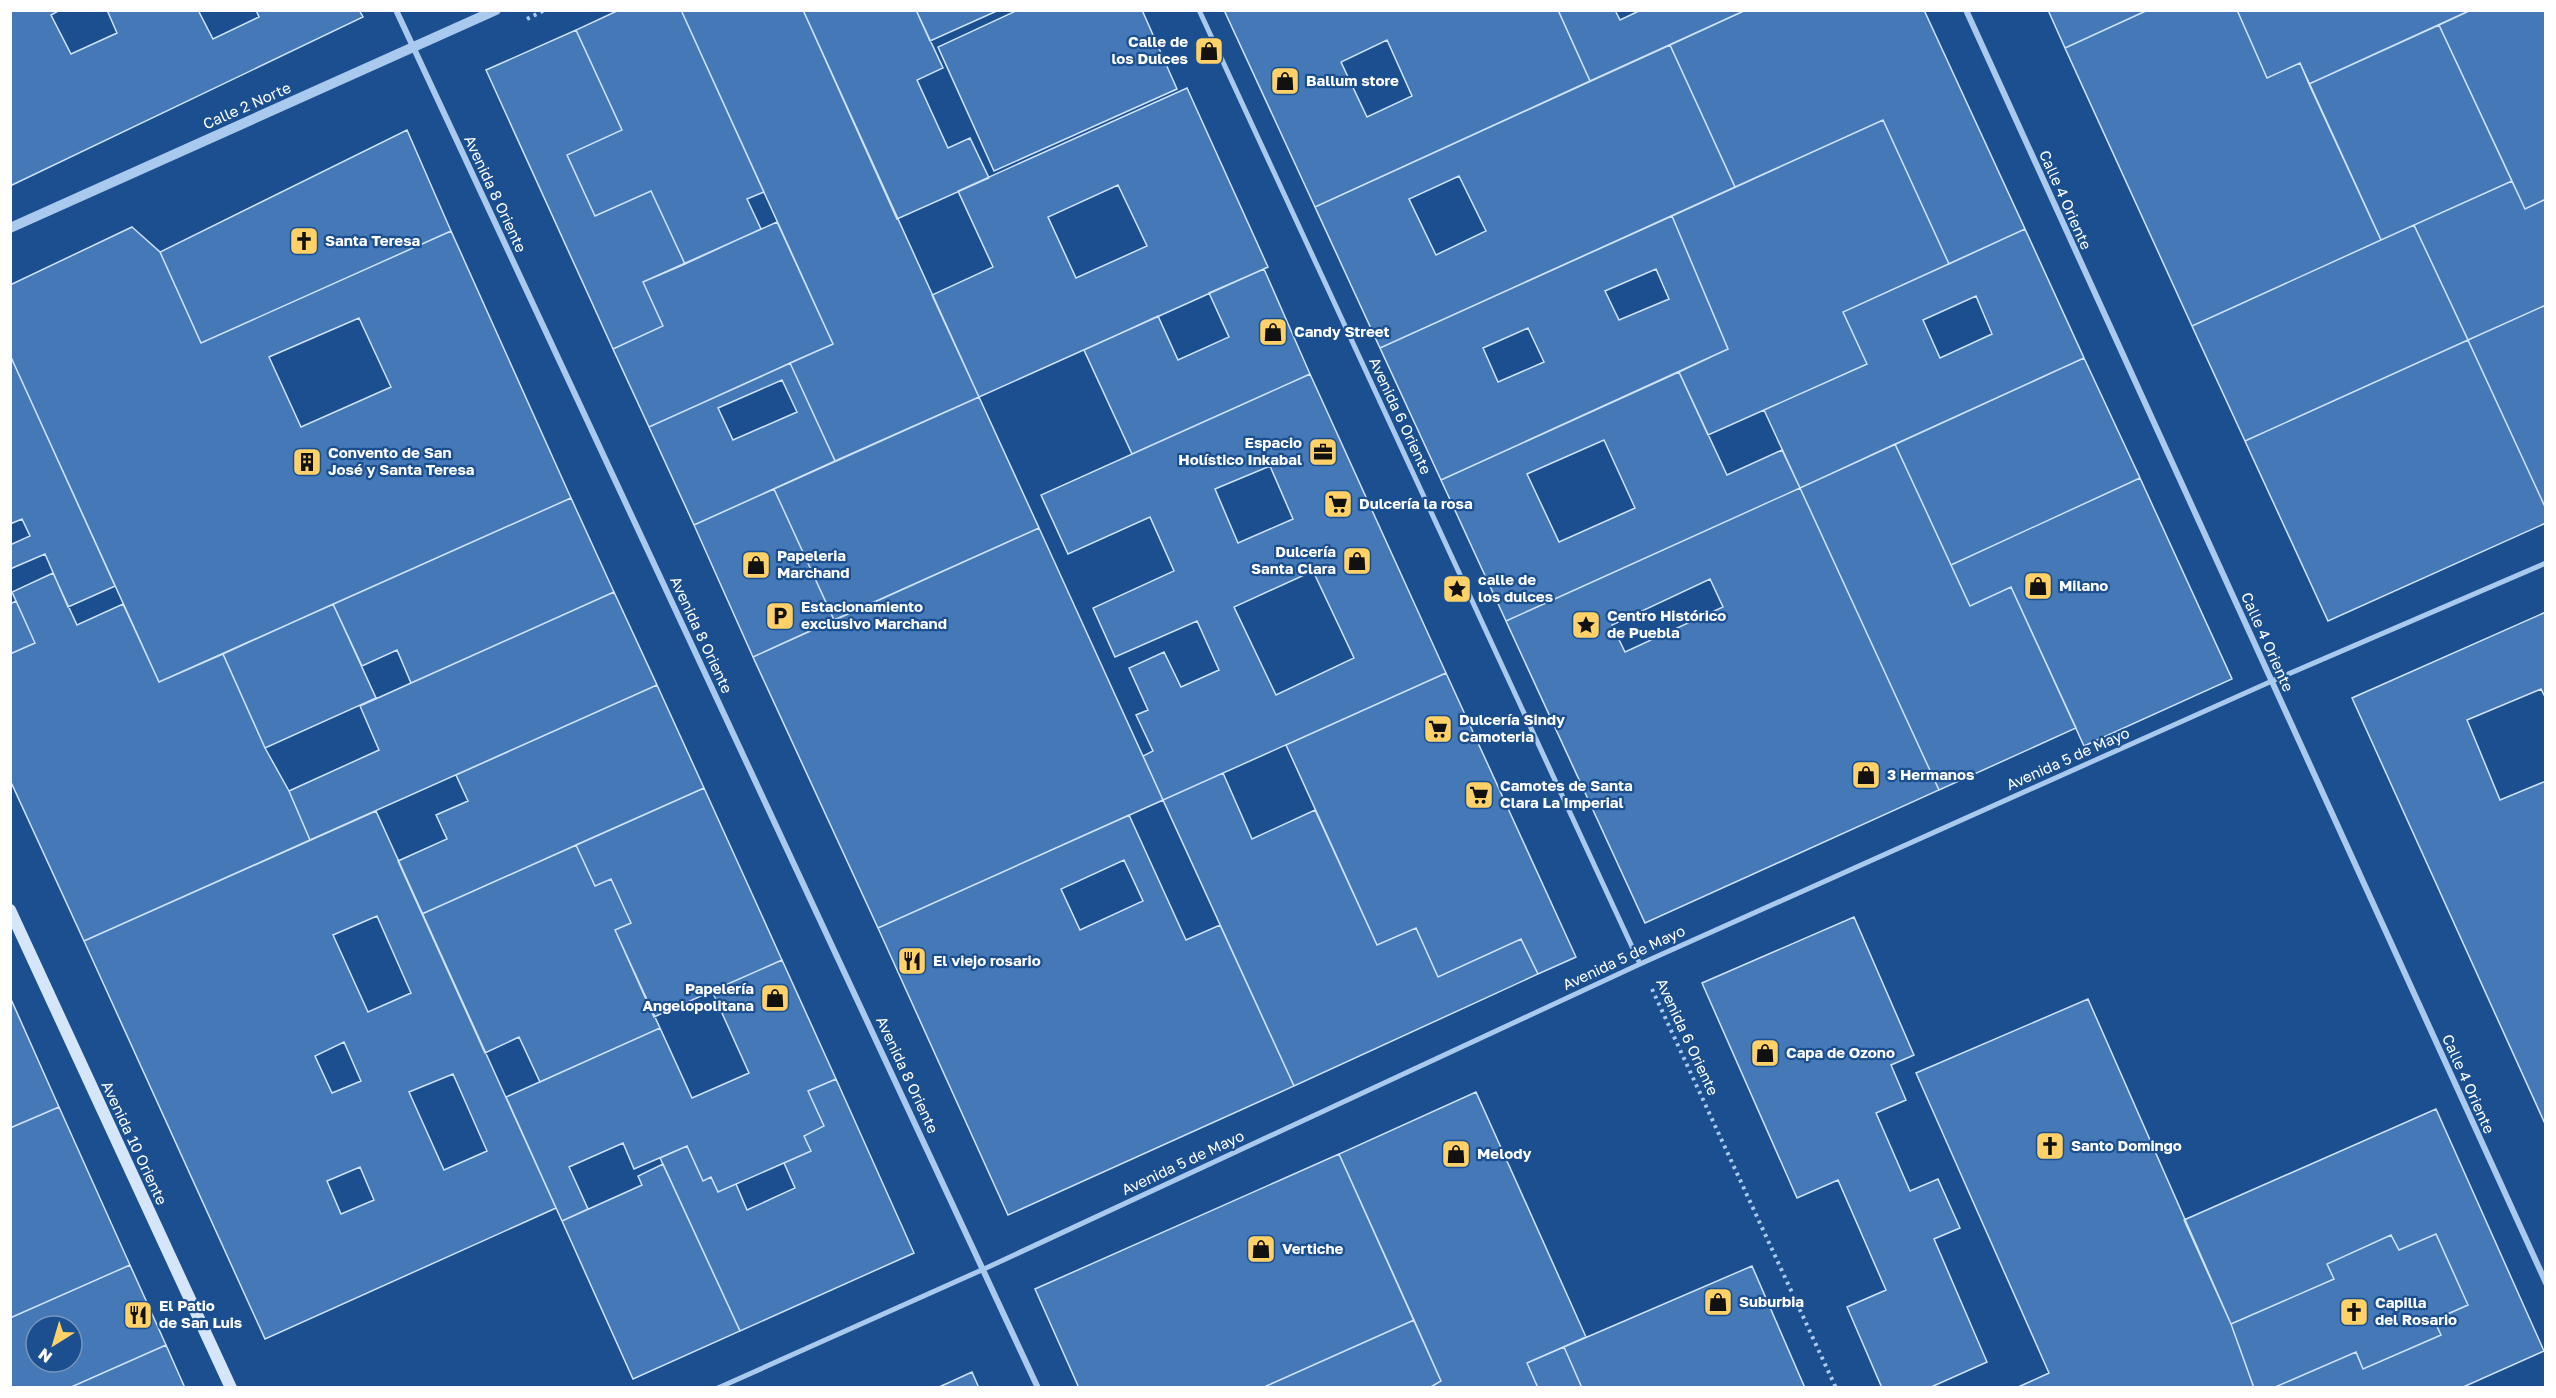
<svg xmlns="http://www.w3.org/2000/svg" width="2556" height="1398" font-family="'Golos Text',sans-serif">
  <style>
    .building { fill: #4478b7; stroke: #cfe3fa; stroke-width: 1.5; fill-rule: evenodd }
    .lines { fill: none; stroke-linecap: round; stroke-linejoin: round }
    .path { stroke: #a9c9ee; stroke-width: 4; stroke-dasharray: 3 4.5; stroke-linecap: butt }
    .pedestrian { stroke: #a9c9ee; stroke-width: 5 }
    .minor { stroke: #a9c9ee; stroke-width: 6 }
    .tertiary { stroke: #a9c9ee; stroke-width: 10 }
    .secondary { stroke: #d6e6fa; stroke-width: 12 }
    .labels { text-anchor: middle; stroke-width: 4.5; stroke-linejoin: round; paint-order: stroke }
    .poi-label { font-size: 15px; font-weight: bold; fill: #fff; stroke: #1b4f8f; text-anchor: start }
    .street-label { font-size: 15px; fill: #fff; stroke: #1b4f8f }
  </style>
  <rect width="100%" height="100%" fill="#1b4f8f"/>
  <path class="building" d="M 10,10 L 60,10 L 51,15 L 71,54 L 117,33 L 107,10 L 198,10 L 213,39 L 259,17 L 256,10 L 359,10 L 363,17 L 10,186 Z
    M 619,10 L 681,10 L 764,192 L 747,199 L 761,229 L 685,264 L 651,191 L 595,216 L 567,155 L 622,130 L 576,30 Z
    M 681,10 L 803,10 L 979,397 L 835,461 L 790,363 L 833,344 Z
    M 803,10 L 916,10 L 943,68 L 917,80 L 948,148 L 970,138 L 989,178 L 897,219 Z
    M 916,10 L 999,10 L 930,41 Z
    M 1018,10 L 1142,10 L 1177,89 L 994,171 L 938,47 Z
    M 1224,10 L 1558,10 L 1590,81 L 1315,207 ZM 1387,40 L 1412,96 L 1367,117 L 1341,62 Z
    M 1558,10 L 1615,10 L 1620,20 L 1641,10 L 1746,10 L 1590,81 Z
    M 1746,10 L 1924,10 L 2025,229 L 1949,264 L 1883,120 L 1735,187 L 1670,45 Z
    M 2048,10 L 2148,10 L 2065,48 Z
    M 2148,10 L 2237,10 L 2267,78 L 2300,63 L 2381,240 L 2192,326 L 2065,48 Z
    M 2237,10 L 2471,10 L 2309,84 L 2300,63 L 2267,78 Z
    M 2471,10 L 2546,10 L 2546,199 L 2525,209 L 2439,25 Z
    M 2439,25 L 2512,181 L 2381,240 L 2309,84 Z
    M 576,30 L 622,130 L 567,155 L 595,216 L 651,191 L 685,264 L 643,282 L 663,326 L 613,349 L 486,70 Z
    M 1670,45 L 1735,187 L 1380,348 L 1315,207 ZM 1459,176 L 1486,231 L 1436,255 L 1409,199 Z
    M 1187,88 L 1268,267 L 979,397 L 932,295 L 993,267 L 958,191 ZM 1118,185 L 1147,246 L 1076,278 L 1048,217 Z
    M 1883,120 L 1949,264 L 1843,312 L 1867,364 L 1708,435 L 1679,372 L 1728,349 L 1672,216 Z
    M 407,130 L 451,231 L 201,343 L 160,252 Z
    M 2512,181 L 2525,209 L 2546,199 L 2546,305 L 2468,340 L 2414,225 Z
    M 1672,216 L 1728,349 L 1441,480 L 1380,348 ZM 1656,269 L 1669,299 L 1619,320 L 1605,291 ZM 1528,328 L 1544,362 L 1498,382 L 1483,348 Z
    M 777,222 L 833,344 L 649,427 L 613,349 L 663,326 L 643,282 Z
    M 2414,225 L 2468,340 L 2245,441 L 2192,326 Z
    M 132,227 L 160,252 L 201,343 L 451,231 L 571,498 L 159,682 L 10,355 L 10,285 ZM 359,318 L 391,387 L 301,427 L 269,357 Z
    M 2025,229 L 2084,358 L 1800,488 L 1764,410 L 1867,364 L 1843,312 ZM 1976,296 L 1992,334 L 1940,358 L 1923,320 Z
    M 1264,269 L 1310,374 L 1132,454 L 1084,350 L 1158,316 L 1178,360 L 1229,337 L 1209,293 Z
    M 2546,305 L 2546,509 L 2468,340 Z
    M 2468,340 L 2546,509 L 2546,523 L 2328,621 L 2245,441 Z
    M 10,355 L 115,586 L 68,607 L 45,554 L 10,569 L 10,545 L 30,536 L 22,519 L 10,524 Z
    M 2084,358 L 2140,478 L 1951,565 L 1895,444 Z
    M 790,363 L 835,461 L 694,525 L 649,427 ZM 782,380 L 797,412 L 733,440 L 718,408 Z
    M 1679,372 L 1727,475 L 1782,450 L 1800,488 L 1506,621 L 1441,480 ZM 1604,440 L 1635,508 L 1559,542 L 1527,474 Z
    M 1310,374 L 1446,673 L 1163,800 L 1143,756 L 1153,751 L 1136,715 L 1148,710 L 1129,668 L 1164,652 L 1181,687 L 1219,670 L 1197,621 L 1115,657 L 1093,608 L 1174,571 L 1150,517 L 1068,554 L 1041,495 ZM 1270,466 L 1293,519 L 1238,543 L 1215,489 ZM 1313,571 L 1354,658 L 1276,695 L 1234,607 Z
    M 979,397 L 1039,528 L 834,620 L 774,489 Z
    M 1895,444 L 1970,606 L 2011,587 L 2076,728 L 1939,790 L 1800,488 Z
    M 2140,478 L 2232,679 L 2084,746 L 2011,587 L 1970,606 L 1951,565 Z
    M 1800,488 L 1939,790 L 1645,923 L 1506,621 ZM 1710,579 L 1723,607 L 1625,652 L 1612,625 Z
    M 774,489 L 834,620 L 753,657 L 694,525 Z
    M 571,498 L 614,592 L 411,683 L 397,650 L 362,666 L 333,604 Z
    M 1039,528 L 1163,800 L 878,928 L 753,657 Z
    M 53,573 L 77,625 L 123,604 L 159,682 L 223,654 L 265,748 L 289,791 L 310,840 L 84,941 L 10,780 L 10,654 L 35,643 L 12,592 Z
    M 614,592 L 657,685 L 310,840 L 289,791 L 379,750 L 360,706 Z
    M 16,601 L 35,643 L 10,654 L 10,604 Z
    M 333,604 L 376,698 L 265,748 L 223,654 Z
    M 2546,612 L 2546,699 L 2541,689 L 2467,720 L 2500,800 L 2546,781 L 2546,1126 L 2352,698 Z
    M 1446,673 L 1576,957 L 1538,974 L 1521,939 L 1438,977 L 1416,928 L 1377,945 L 1286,745 Z
    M 657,685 L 704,788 L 422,914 L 398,861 L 447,839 L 436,815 L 468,801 L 456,775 Z
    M 1223,773 L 1252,839 L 1315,810 L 1377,945 L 1416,928 L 1438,977 L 1521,939 L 1538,974 L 1294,1086 L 1163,800 Z
    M 704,788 L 782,960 L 654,1017 L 615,930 L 631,923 L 611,879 L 595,886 L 576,845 Z
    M 376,811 L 556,1208 L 265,1339 L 84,941 ZM 377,916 L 411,993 L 368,1012 L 333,935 ZM 344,1042 L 361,1081 L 332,1093 L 315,1056 ZM 453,1074 L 487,1151 L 444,1170 L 409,1092 ZM 360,1167 L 374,1200 L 341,1214 L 327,1181 Z
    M 1129,815 L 1186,940 L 1220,925 L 1294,1086 L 1008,1215 L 878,928 ZM 1124,860 L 1143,901 L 1080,930 L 1061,889 Z
    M 576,845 L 595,886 L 611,879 L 631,923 L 615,930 L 660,1028 L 540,1082 L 519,1037 L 485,1053 L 422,914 Z
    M 1854,917 L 1914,1055 L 1891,1065 L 1906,1100 L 1876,1113 L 1910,1191 L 1938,1179 L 1960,1228 L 1934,1239 L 1987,1362 L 1929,1388 L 1882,1388 L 1847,1307 L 1886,1290 L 1838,1180 L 1797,1198 L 1702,983 Z
    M 782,960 L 836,1079 L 808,1091 L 824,1126 L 804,1136 L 811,1151 L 718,1192 L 711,1177 L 703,1181 L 687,1146 L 634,1169 L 623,1143 L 569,1167 L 588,1209 L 562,1221 L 506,1097 L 660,1028 L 692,1098 L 749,1073 L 712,991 Z
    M 10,997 L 59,1107 L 10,1128 Z
    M 2088,999 L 2231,1324 L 2254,1388 L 2016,1388 L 2049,1373 L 1916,1073 Z
    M 836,1079 L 914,1253 L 740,1331 L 660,1158 L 687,1146 L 703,1181 L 711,1177 L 718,1192 L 736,1184 L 747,1210 L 795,1188 L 784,1163 L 811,1151 L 804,1136 L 824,1126 L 808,1091 Z
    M 1476,1092 L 1586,1337 L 1527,1363 L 1538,1388 L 1429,1388 L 1441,1381 L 1339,1154 Z
    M 59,1107 L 130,1265 L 10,1318 L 10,1128 Z
    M 2436,1109 L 2544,1351 L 2461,1388 L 2273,1388 L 2356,1352 L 2363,1369 L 2441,1335 L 2434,1320 L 2468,1305 L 2436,1234 L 2399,1250 L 2391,1235 L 2327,1264 L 2334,1279 L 2231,1324 L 2184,1220 Z
    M 1339,1154 L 1414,1320 L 1262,1388 L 1079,1388 L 1035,1289 Z
    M 663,1164 L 740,1331 L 633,1379 L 562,1221 L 642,1185 L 638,1176 Z
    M 2436,1234 L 2468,1305 L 2434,1320 L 2441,1335 L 2363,1369 L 2356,1352 L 2273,1388 L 2254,1388 L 2231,1324 L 2334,1279 L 2327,1264 L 2391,1235 L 2399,1250 Z
    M 130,1265 L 166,1345 L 69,1388 L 10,1388 L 10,1318 ZM 36,1326 L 72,1326 L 72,1362 L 36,1362 Z
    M 1752,1266 L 1805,1388 L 1582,1388 L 1564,1347 Z
    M 1414,1320 L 1441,1381 L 1429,1388 L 1262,1388 Z
    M 166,1345 L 185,1388 L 69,1388 Z
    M 1564,1347 L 1582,1388 L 1538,1388 L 1527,1363 Z
    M 972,1372 L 979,1388 L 937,1388 Z"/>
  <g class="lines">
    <path class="path" d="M 527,19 L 545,10
      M 1652,989 L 1836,1388"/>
    <path class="pedestrian" d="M 1199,10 L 1640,964
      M 718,1388 L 984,1269 L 1640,964 L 2272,681 L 2546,563"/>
    <path class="minor" d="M 396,10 L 1038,1388
      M 1966,10 L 2546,1283"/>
    <path class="tertiary" d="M 10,228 L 496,10"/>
    <path class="secondary" d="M 10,910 L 231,1388"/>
  </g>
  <defs>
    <g id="shop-square" transform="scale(1.5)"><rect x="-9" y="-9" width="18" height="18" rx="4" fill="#ffd166" stroke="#1b4f8f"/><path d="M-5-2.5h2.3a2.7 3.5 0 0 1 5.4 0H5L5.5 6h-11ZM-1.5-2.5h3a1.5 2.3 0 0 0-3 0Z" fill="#111"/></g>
    <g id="church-square" transform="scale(1.5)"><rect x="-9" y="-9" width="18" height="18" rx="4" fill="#ffd166" stroke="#1b4f8f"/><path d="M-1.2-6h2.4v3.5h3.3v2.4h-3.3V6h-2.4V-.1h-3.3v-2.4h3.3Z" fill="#111"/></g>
    <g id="office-square" transform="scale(1.5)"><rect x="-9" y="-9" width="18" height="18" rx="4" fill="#ffd166" stroke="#1b4f8f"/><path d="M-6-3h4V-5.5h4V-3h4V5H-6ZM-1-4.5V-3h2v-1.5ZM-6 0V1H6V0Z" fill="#111"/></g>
    <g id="building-square" transform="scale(1.5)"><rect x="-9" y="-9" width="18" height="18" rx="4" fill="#ffd166" stroke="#1b4f8f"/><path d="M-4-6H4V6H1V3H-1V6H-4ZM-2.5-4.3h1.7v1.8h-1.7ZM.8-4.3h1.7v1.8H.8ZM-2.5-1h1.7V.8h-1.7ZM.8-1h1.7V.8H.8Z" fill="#111"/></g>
    <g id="supermarket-square" transform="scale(1.5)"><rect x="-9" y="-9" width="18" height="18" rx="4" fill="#ffd166" stroke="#1b4f8f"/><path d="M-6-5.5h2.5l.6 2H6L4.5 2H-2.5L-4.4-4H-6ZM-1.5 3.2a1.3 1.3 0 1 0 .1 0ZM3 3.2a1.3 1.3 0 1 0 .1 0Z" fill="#111"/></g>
    <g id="sight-square" transform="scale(1.5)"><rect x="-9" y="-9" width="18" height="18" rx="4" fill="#ffd166" stroke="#1b4f8f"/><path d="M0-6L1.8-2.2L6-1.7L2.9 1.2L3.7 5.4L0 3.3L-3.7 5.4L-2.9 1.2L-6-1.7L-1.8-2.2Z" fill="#111"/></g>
    <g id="parking-square" transform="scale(1.5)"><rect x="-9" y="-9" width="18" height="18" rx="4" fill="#ffd166" stroke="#1b4f8f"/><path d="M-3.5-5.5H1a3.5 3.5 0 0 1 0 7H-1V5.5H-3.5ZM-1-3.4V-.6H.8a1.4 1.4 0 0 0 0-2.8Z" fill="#111"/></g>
    <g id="restaurant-square" transform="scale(1.5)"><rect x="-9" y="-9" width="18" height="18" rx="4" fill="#ffd166" stroke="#1b4f8f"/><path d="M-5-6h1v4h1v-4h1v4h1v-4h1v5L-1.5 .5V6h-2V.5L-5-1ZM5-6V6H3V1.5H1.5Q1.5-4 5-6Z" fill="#111"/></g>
  </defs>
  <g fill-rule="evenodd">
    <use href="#shop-square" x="1209" y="51"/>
    <use href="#shop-square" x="1285" y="81"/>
    <use href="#church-square" x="304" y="241"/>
    <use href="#shop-square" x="1273" y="332"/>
    <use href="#office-square" x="1323" y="452"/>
    <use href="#building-square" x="307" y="462"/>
    <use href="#supermarket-square" x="1338" y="504"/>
    <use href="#shop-square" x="1357" y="561"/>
    <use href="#shop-square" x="756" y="565"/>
    <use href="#shop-square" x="2038" y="586"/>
    <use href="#sight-square" x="1457" y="589"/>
    <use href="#parking-square" x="780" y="616"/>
    <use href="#sight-square" x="1586" y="625"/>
    <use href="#supermarket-square" x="1438" y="729"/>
    <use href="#shop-square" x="1866" y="775"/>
    <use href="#supermarket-square" x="1479" y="795"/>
    <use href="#restaurant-square" x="912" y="961"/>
    <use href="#shop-square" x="775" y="998"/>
    <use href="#shop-square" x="1765" y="1053"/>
    <use href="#church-square" x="2050" y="1146"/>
    <use href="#shop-square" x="1456" y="1154"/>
    <use href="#shop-square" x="1261" y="1249"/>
    <use href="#shop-square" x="1718" y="1302"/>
    <use href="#church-square" x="2354" y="1312"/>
    <use href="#restaurant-square" x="138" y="1315"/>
  </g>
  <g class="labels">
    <g class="poi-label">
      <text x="1188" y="47" text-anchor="end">Calle de<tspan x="1188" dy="17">los Dulces</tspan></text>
      <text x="1306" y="86">Ballum store</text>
      <text x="325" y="246">Santa Teresa</text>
      <text x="1294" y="337">Candy Street</text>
      <text x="1302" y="448" text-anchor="end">Espacio<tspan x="1302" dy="17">Holístico Inkabal</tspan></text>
      <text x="328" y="458">Convento de San<tspan x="328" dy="17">José y Santa Teresa</tspan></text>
      <text x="1359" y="509">Dulcería la rosa</text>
      <text x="1336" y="557" text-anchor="end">Dulcería<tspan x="1336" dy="17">Santa Clara</tspan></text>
      <text x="777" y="561">Papeleria<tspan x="777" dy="17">Marchand</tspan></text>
      <text x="1478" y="585">calle de<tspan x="1478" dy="17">los dulces</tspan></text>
      <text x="2059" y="591">Milano</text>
      <text x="801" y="612">Estacionamiento<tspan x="801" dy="17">exclusivo Marchand</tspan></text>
      <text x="1607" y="621">Centro Histórico<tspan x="1607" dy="17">de Puebla</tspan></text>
      <text x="1459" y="725">Dulcería Sindy<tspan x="1459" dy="17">Camoteria</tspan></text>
      <text x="1887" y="780">3 Hermanos</text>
      <text x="1500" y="791">Camotes de Santa<tspan x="1500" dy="17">Clara La Imperial</tspan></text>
      <text x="933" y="966">El viejo rosario</text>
      <text x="754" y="994" text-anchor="end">Papelería<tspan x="754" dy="17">Angelopolitana</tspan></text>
      <text x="1786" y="1058">Capa de Ozono</text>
      <text x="2071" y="1151">Santo Domingo</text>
      <text x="1477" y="1159">Melody</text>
      <text x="1282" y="1254">Vertiche</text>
      <text x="1739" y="1307">Suburbia</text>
      <text x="2375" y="1308">Capilla<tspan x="2375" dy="17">del Rosario</tspan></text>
      <text x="159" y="1311">El Patio<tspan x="159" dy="17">de San Luis</tspan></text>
    </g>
    <g class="street-label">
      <text transform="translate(247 106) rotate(-24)" y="5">Calle 2 Norte</text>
      <text transform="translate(495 194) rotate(65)" y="5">Avenida 8 Oriente</text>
      <text transform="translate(2065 200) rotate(66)" y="5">Calle 4 Oriente</text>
      <text transform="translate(1400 416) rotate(65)" y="5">Avenida 6 Oriente</text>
      <text transform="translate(701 635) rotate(65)" y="5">Avenida 8 Oriente</text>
      <text transform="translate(2267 642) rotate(66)" y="5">Calle 4 Oriente</text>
      <text transform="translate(2068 759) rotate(-24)" y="5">Avenida 5 de Mayo</text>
      <text transform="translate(1624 958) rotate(-25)" y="5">Avenida 5 de Mayo</text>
      <text transform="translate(1687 1037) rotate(65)" y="5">Avenida 6 Oriente</text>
      <text transform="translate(907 1075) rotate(65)" y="5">Avenida 8 Oriente</text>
      <text transform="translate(2468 1084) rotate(66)" y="5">Calle 4 Oriente</text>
      <text transform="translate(134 1143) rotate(65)" y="5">Avenida 10 Oriente</text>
      <text transform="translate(1183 1163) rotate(-25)" y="5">Avenida 5 de Mayo</text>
    </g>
  </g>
  <rect width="2556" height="1398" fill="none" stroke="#ffffff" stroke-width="24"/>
  <g transform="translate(54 1344) rotate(217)"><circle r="28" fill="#1b4f8f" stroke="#7695bc" stroke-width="1.5"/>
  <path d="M0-4.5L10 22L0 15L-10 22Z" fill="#ffd166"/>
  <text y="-9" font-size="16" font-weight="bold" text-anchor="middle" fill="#ffffff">N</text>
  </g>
</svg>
